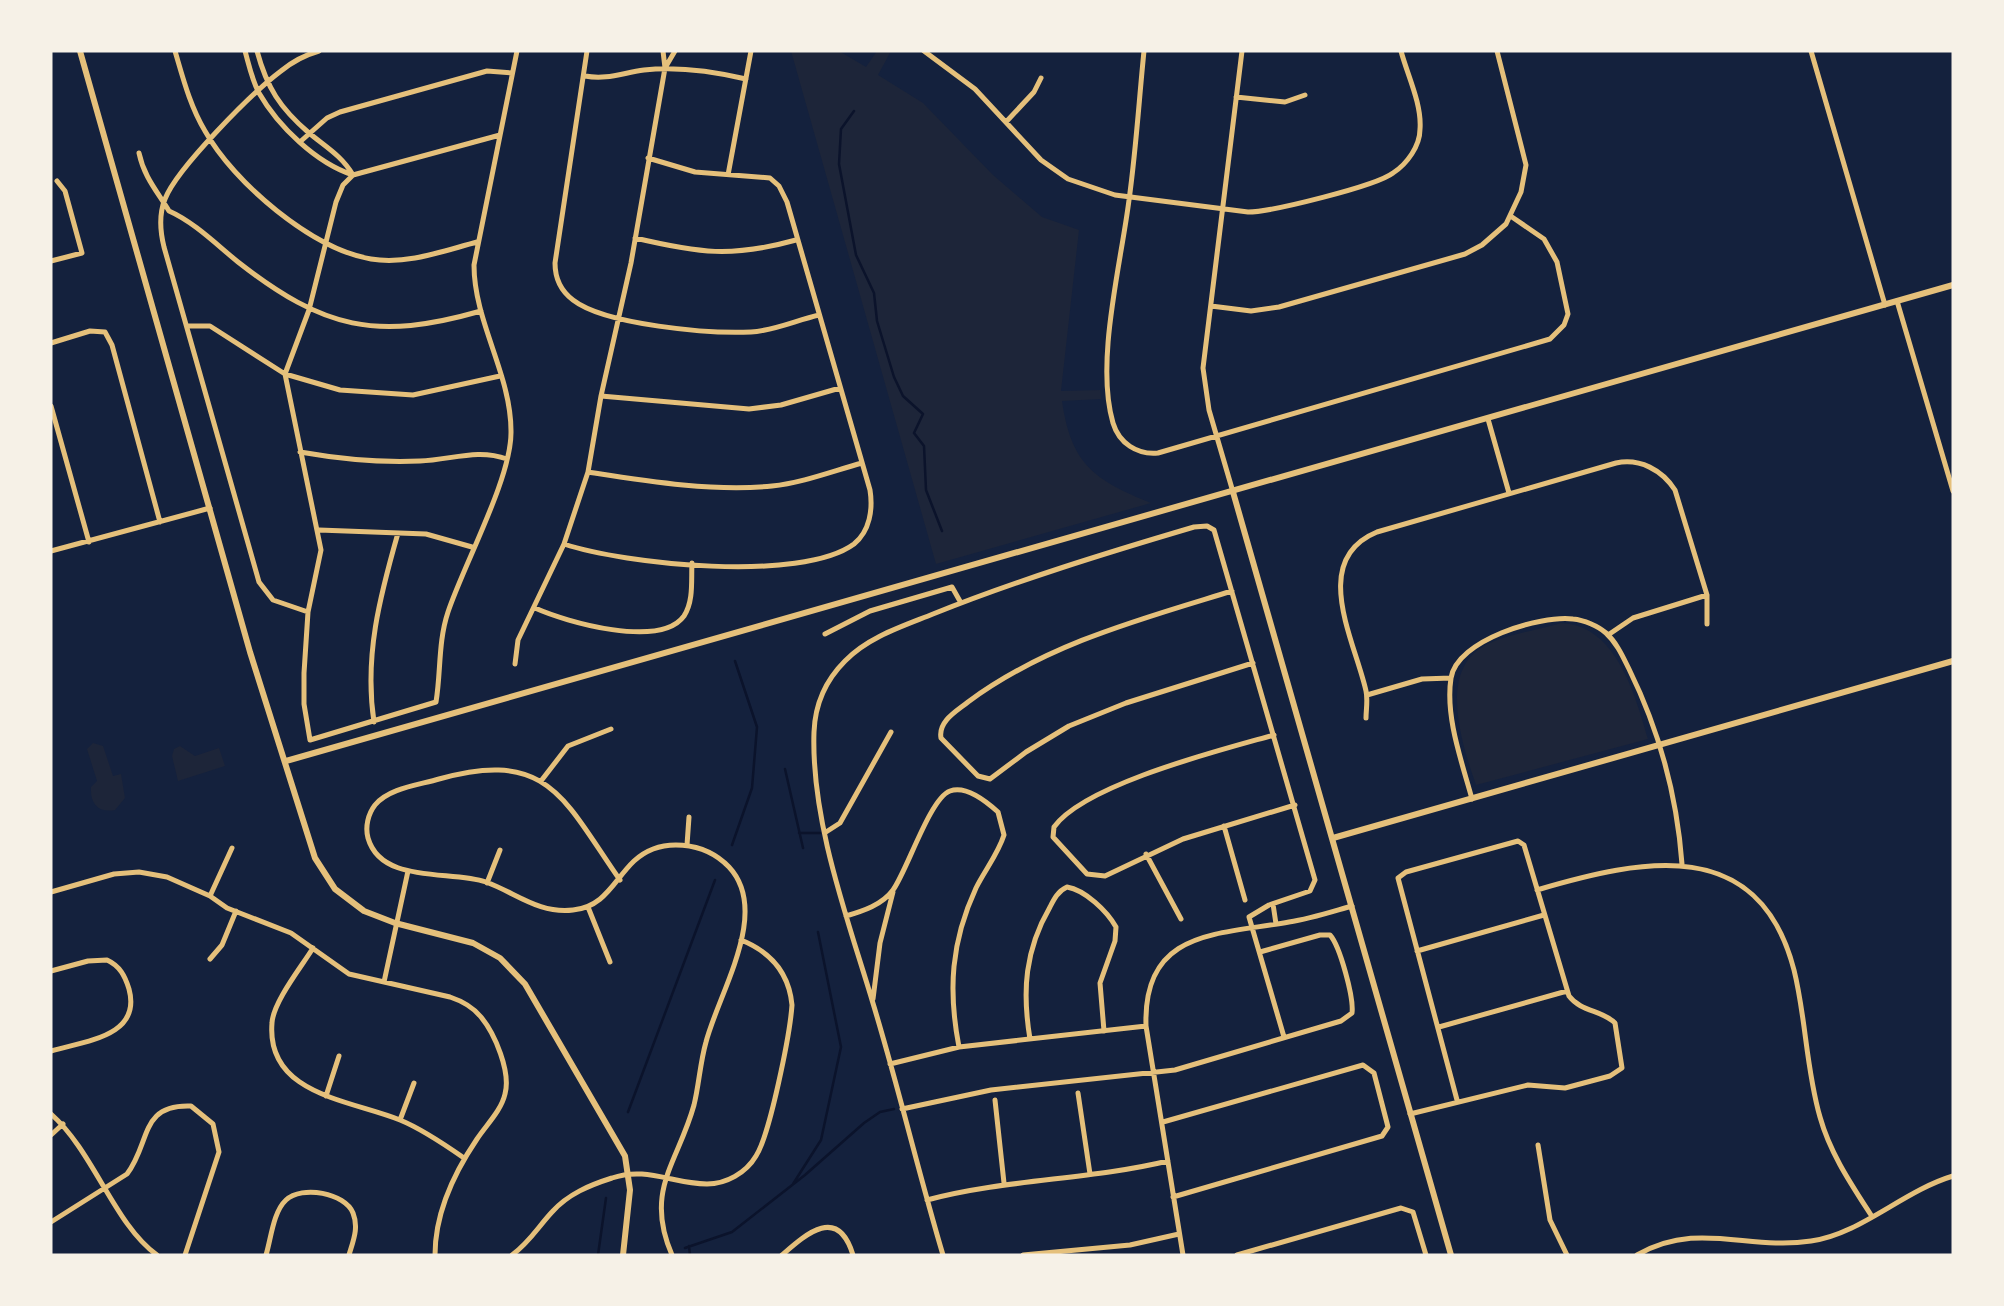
<svg xmlns="http://www.w3.org/2000/svg" width="2004" height="1306" font-family="Ubuntu,sans-serif">
  <style>
    .green { fill: #1d2539 }
    .lines { fill: none; stroke-linecap: round; stroke-linejoin: round }
    .stream { stroke: #0b132b; stroke-width: 2.5 }
    .minor { stroke: #e5c07b; stroke-width: 5 }
    .tertiary { stroke: #e5c07b; stroke-width: 6 }
  </style>
  <rect width="100%" height="100%" fill="#14213d"/>
  <path class="green" d="M 791,51 L 839,51 L 866,67 L 877,51 L 891,51 L 878,75 L 923,103 L 993,175 L 1042,217 L 1079,230 L 1061,391 L 1100,390 L 1101,399 L 1062,401 C 1071,464 1094,480 1151,503 L 936,564 Z
    M 1561,623 C 1616,625 1635,694 1648,739 L 1476,785 C 1463,747 1437,672 1484,646 C 1503,635 1539,630 1561,623 Z
    M 93,743 L 103,746 L 113,776 L 121,774 L 125,798 L 115,810 C 98,813 90,804 91,787 L 97,781 L 87,749 Z
    M 180,746 L 195,756 L 219,748 L 225,766 L 178,781 L 172,756 L 174,749 Z"/>
  <g class="lines">
    <path class="stream" d="M 854,111 L 841,129 L 839,164 L 856,255 L 874,293 L 877,321 L 894,377 L 903,396 L 923,414 L 914,433 L 924,446 L 926,490 L 942,531
      M 785,769 L 803,848
      M 799,833 L 820,833
      M 732,845 L 752,788 L 757,727 L 735,661
      M 628,1112 L 715,880
      M 793,1184 L 821,1140 L 841,1047 L 818,932
      M 689,1246 L 690,1255
      M 685,1248 L 732,1232 L 805,1175 L 864,1123 L 880,1112 L 894,1109
      M 598,1255 L 606,1198"/>
    <path class="minor" d="M 175,51 C 183,78 190,106 205,131 C 234,183 312,249 371,259 C 407,265 443,251 477,242
      M 245,51 C 249,65 252,80 259,93 C 278,126 316,163 353,175
      M 257,51 C 267,88 280,108 309,133 C 326,147 342,156 353,175
      M 587,51 L 555,263 C 555,278 561,291 573,300 C 605,325 710,334 751,332 C 773,331 797,320 819,315
      M 924,51 L 975,89 L 1041,160 L 1068,179 L 1115,195 L 1248,212 C 1271,212 1376,186 1393,173 C 1407,164 1420,146 1420,129 C 1422,104 1407,74 1401,51
      M 1144,51 C 1139,100 1136,150 1129,200 C 1121,264 1095,362 1113,423 C 1119,443 1137,455 1158,453 L 1550,339 L 1564,325 L 1568,314 L 1557,262 L 1544,239 L 1512,217
      M 1811,51 L 1885,305
      M 665,68 L 675,51
      M 585,76 C 607,80 622,73 644,70 C 679,66 712,71 746,79
      M 1236,97 L 1285,102 L 1305,95
      M 1006,122 L 1034,92 L 1041,78
      M 500,135 L 353,175 L 343,185 L 336,202 L 309,310 L 285,374 L 321,550 L 308,612 L 304,673 L 304,704 L 310,740 L 436,702 C 441,672 438,642 448,612 C 464,564 512,477 511,431 C 511,374 474,322 474,265 L 517,51
      M 301,141 L 327,118 L 340,112 L 487,71 L 512,73
      M 139,153 C 144,177 157,191 169,211 C 194,222 217,245 238,262 C 324,329 376,341 481,311
      M 728,175 L 751,51
      M 635,238 C 699,253 731,258 796,240
      M 51,261 L 82,253 L 65,191 L 57,181
      M 1897,301 L 1953,491
      M 1211,306 L 1251,311 L 1279,307 L 1465,254 L 1482,245 L 1506,224 L 1521,192 L 1526,165 L 1497,51
      M 187,326 L 210,326 L 285,374 L 340,390 L 413,395 L 500,376
      M 51,343 L 90,331 L 105,332 L 112,345 L 160,522
      M 601,396 L 749,409 L 781,405 L 840,388
      M 51,406 L 89,542
      M 1488,419 L 1509,493
      M 300,452 C 340,459 379,463 420,461 C 451,460 477,448 507,459
      M 588,472 C 646,481 713,492 772,486 C 802,483 833,471 862,463
      M 1233,492 L 1209,410 L 1203,368 L 1242,51
      M 319,530 L 426,534 L 472,547
      M 564,544 C 624,564 801,583 854,544 C 870,531 873,509 870,490 L 787,202 L 779,186 L 770,178 L 695,172 L 648,158
      M 51,551 L 210,508
      M 1232,591 C 1141,619 1046,644 968,702 C 957,711 938,721 941,738 L 978,776 L 990,779 L 1026,752 L 1069,726 L 1126,703 L 1253,663
      M 535,608 C 566,622 660,649 684,616 C 694,601 691,579 692,563
      M 308,612 L 273,600 L 259,582 L 164,247 C 160,231 159,214 165,199 C 177,168 253,92 281,71 C 292,62 305,55 319,51
      M 825,634 L 870,611 L 952,587 L 961,603
      M 1608,635 L 1633,618 L 1707,595
      M 515,664 L 518,640 L 564,544 L 588,472 L 601,396 L 631,263 L 665,68 L 663,51
      M 1367,695 L 1422,679 L 1451,678
      M 1366,718 C 1366,710 1368,700 1366,691 C 1355,641 1309,560 1377,532 L 1616,463 C 1640,458 1662,470 1675,490 L 1707,595 L 1707,624
      M 374,722 C 364,656 380,596 398,533
      M 1274,735 C 1221,750 1085,784 1054,827 L 1053,837 L 1087,874 L 1105,876 L 1183,839 L 1295,805
      M 541,781 L 568,746 L 611,729
      M 1472,799 C 1462,762 1445,717 1451,678 C 1457,640 1540,615 1573,619 C 1584,620 1598,626 1606,633 C 1617,643 1623,657 1629,669 C 1659,730 1677,796 1682,864
      M 1224,826 L 1245,900
      M 826,832 L 840,823 L 891,732
      M 687,845 L 689,817
      M 1146,854 L 1181,919
      M 620,880 C 564,800 549,748 439,779 C 419,785 389,788 375,805 C 368,814 365,827 368,838 C 381,884 450,870 486,882 C 516,893 539,914 573,910 C 605,907 614,880 634,861 C 661,836 705,842 729,867 C 771,912 719,992 706,1042 C 700,1063 699,1085 694,1105 C 678,1163 644,1190 672,1255
      M 487,883 L 500,850
      M 1537,890 C 1642,859 1759,834 1794,970 C 1806,1018 1806,1069 1820,1117 C 1830,1153 1851,1184 1871,1215
      M 51,892 L 114,874 L 139,872 L 167,877 L 210,896 L 227,908 L 291,933 L 349,974 L 450,997 C 462,1001 473,1007 481,1017 C 495,1034 511,1072 505,1094 C 501,1111 487,1124 477,1139 C 454,1173 435,1214 435,1255
      M 210,896 L 232,848
      M 1273,904 L 1276,924
      M 588,907 L 610,962
      M 846,916 C 863,911 882,905 893,890 C 907,871 930,798 950,791 C 966,785 987,802 998,812 L 1004,835 C 998,854 985,870 976,888 C 951,942 948,990 959,1047
      M 313,948 C 302,966 273,1002 272,1023 C 266,1095 351,1100 400,1120 C 422,1129 444,1144 464,1158
      M 1417,951 L 1544,915
      M 210,959 L 222,945 L 236,911
      M 51,971 L 88,961 L 107,960 C 120,966 125,976 129,989 C 142,1037 84,1041 51,1051
      M 384,982 L 408,871
      M 873,999 L 880,943 L 893,892
      M 1439,1027 L 1567,991
      M 1030,1039 C 1022,991 1025,950 1050,907 C 1054,899 1058,891 1067,887 C 1085,890 1107,911 1116,927 L 1115,941 L 1100,983 L 1104,1031
      M 890,1064 L 959,1047 L 1146,1026
      M 1078,1093 L 1090,1174
      M 326,1096 L 339,1056
      M 995,1100 L 1004,1183
      M 902,1109 L 991,1090 L 1175,1070 L 1341,1021 L 1352,1013 C 1354,998 1340,946 1330,935 L 1320,935 L 1260,952
      M 51,1114 C 94,1152 114,1224 157,1255
      M 1410,1114 L 1528,1085 L 1565,1088 L 1610,1076 L 1622,1068 L 1615,1023 C 1602,1010 1581,1012 1569,996 L 1524,845 L 1518,841 L 1406,872 L 1398,878 L 1457,1100
      M 400,1120 L 414,1083
      M 1163,1122 L 1363,1065 L 1374,1073 L 1388,1127 L 1382,1136 L 1173,1197
      M 51,1135 L 63,1124
      M 1538,1145 L 1550,1220 L 1567,1255
      M 927,1200 C 1006,1179 1089,1180 1168,1161
      M 51,1222 L 127,1174 C 151,1143 139,1104 191,1106 L 213,1124 L 219,1152 L 185,1255
      M 266,1255 C 271,1239 273,1212 286,1200 C 302,1185 345,1193 353,1213 C 359,1228 353,1241 349,1255
      M 512,1255 C 529,1243 538,1227 552,1212 C 568,1194 590,1185 612,1178 C 646,1166 673,1184 707,1184 C 726,1184 746,1173 756,1156 C 770,1134 790,1034 792,1005 C 789,973 771,952 741,940
      M 782,1255 C 806,1234 838,1205 853,1255
      M 943,1255 C 918,1171 898,1085 872,1000 C 847,917 811,820 814,732 C 815,705 826,680 845,661 C 868,637 903,626 933,614 C 1018,580 1106,553 1194,527 L 1207,526 L 1214,530 L 1315,880 L 1310,891 L 1269,905 L 1249,917 L 1284,1037
      M 1023,1255 L 1130,1245 L 1179,1234
      M 1183,1255 L 1146,1026 C 1143,929 1218,935 1289,922 C 1310,919 1331,912 1352,906
      M 1237,1255 L 1401,1208 L 1413,1212 L 1426,1255
      M 1637,1255 C 1698,1220 1748,1251 1811,1241 C 1861,1234 1903,1191 1953,1176"/>
    <path class="tertiary" d="M 80,51 L 250,652 L 315,858 L 335,889 L 364,911 L 395,923 L 473,943 L 500,958 L 525,984 L 625,1156 L 630,1190 L 623,1255
      M 1233,492 L 1451,1255
      M 286,761 L 1953,285
      M 1333,838 L 1953,661"/>
  </g>
  <rect width="2004" height="1306" fill="none" stroke="#f6f1e7" stroke-width="105"/>
</svg>
